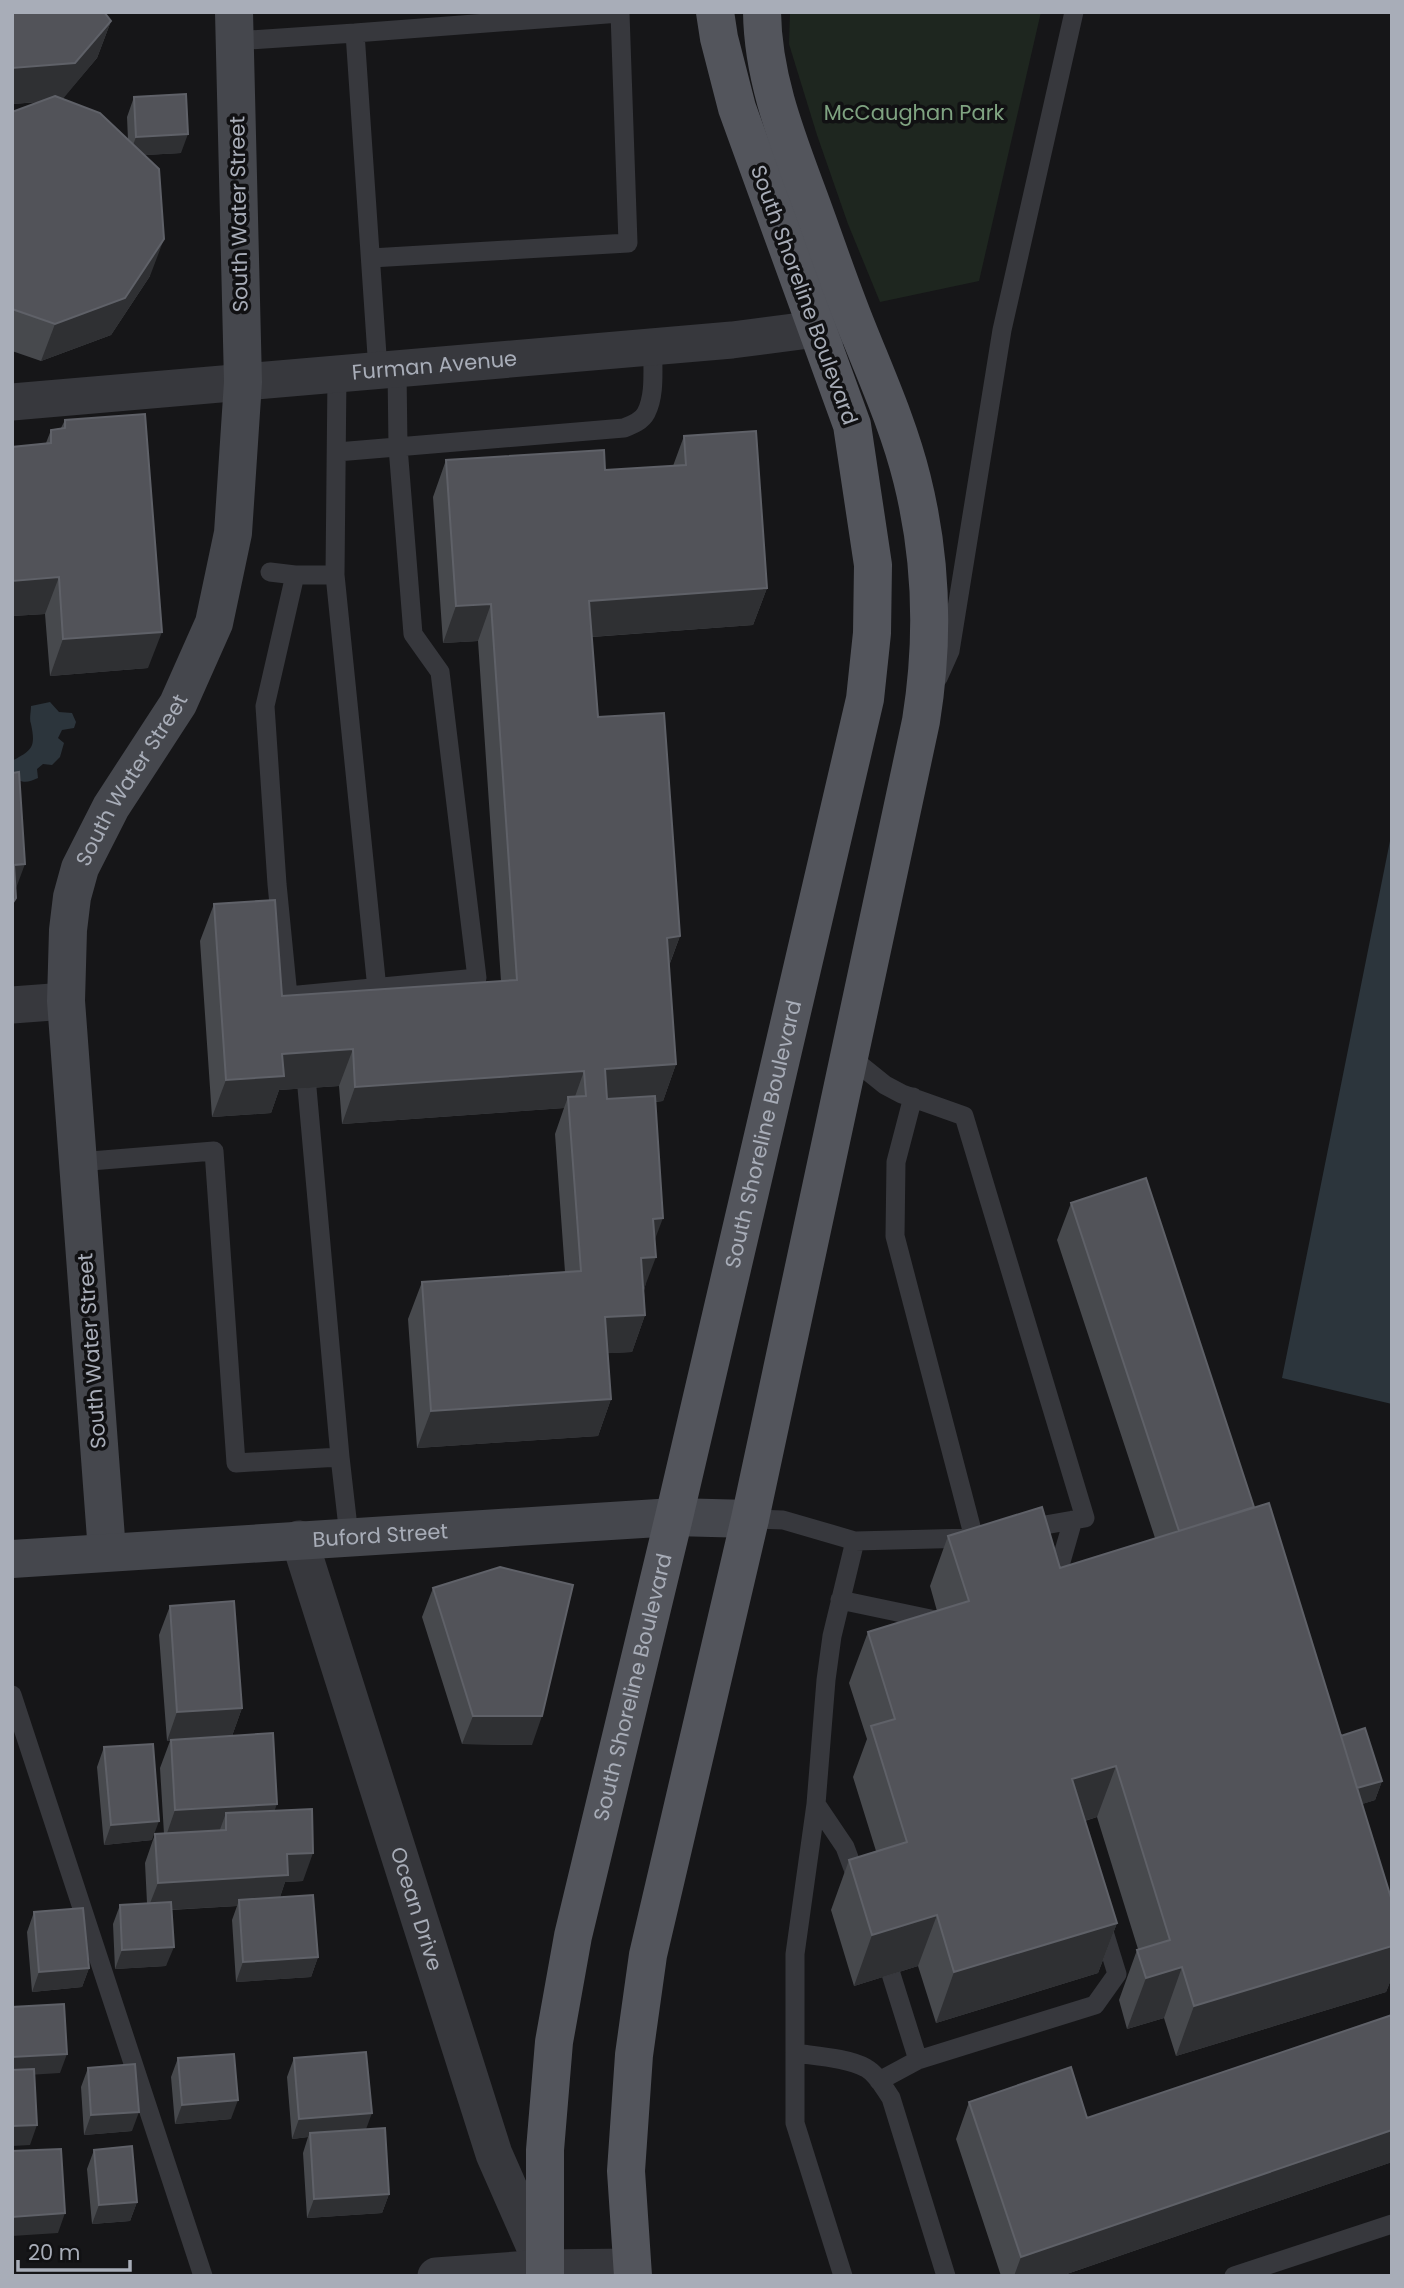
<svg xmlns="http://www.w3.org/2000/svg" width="1404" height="2288" font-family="Poppins,sans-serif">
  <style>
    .green { fill: #1e261f }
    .water { fill: #2c353c }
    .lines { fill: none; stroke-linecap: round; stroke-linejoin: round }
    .lane { stroke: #37383d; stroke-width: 19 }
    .street { stroke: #37383d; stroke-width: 37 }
    .secondary { stroke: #45474d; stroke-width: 38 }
    .primary { stroke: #53555c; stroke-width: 38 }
    .wall { fill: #47494d }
    .shaded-wall { fill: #2f3033 }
    .building { fill: #525359; stroke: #5f6168; stroke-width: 2 }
    .labels { text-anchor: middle; stroke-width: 7; stroke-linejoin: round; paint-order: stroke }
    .park-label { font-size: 21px; fill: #7fa381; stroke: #111113 }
    .street-label { font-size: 21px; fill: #a8adb8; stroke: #111113 }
  </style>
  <rect width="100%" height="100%" fill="#161618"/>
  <path class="green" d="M 790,12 L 1041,12 L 979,281 L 880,302 L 848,224 L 817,135 L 789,44 Z"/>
  <path class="water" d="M 50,702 L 59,712 L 72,713 L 76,722 L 74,728 L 62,730 L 58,738 L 64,743 L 60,757 L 52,765 L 43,764 L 37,769 L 38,778 C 27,783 22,784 12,775 L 12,761 C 32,750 36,748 31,724 C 29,719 31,712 31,706 Z
    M 1392,831 L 1392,1404 L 1282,1378 Z"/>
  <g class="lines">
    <path class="lane" d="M 235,41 L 355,33
      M 371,258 L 628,243 L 620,13 L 355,33 L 378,370
      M 337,374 L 335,575 L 377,989
      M 337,452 L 624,428 C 632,425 642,421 646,413 C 656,394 652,367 653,346
      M 270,572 L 295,575 L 335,575
      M 295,575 L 265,706 L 277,884 L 288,996 L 477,978 L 440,672 L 413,634 L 398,447 L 397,369
      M 938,678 L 950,651 L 1002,330 L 1074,12
      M 849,1056 L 885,1085 L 902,1094 L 964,1116 L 1085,1518 L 1022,1529
      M 913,1097 L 896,1162 L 895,1236 L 974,1538
      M 78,1162 L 214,1151 L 236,1463 L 340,1457 L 307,1088
      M 340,1457 L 349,1536
      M 750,1519 L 783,1520 L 855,1541 L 832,1636 L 826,1680 L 816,1804 L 795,1954 L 795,2123 L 843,2276
      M 855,1541 L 972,1538
      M 1042,1584 L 1058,1572 L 1073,1520
      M 840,1600 L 940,1621
      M 12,1695 L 203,2276
      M 816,1804 L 845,1847 L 858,1882
      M 891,1974 L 918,2060
      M 795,2053 C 815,2056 849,2058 866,2068 C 877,2074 884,2088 891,2098 L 946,2276
      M 879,2081 L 918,2060 L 1095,2005 L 1117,1974 L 1101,1922
      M 1234,2276 L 1392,2224"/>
    <g class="street">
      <path id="s1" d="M 12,402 L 732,340 L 847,325"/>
      <path d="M 12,1005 L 66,1001"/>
      <path id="s2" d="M 299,1539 L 494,2154 L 544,2268"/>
      <path d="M 436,2276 L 544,2268 L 631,2267"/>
    </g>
    <g class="secondary">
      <path id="s3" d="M 107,1552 L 66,1001 L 68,930 L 72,897 L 80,868 L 111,807 L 178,704 L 214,623 L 233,533 L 243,382 L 234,12"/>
      <path id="s4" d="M 12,1559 L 674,1517 L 750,1519"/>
    </g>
    <g class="primary">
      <path id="s5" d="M 545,2276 L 545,2150 L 554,2042 L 573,1936 L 674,1517 L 865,699 L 872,633 L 873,565 L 852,425 L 737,108 L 719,38 L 715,12"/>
      <path d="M 633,2276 L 626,2171 L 634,2055 L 648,1955 L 750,1519 L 921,721 C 934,640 932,559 912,479 C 900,430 879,382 860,335 C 843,294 829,252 814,211 C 790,145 763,83 762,12"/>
    </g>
  </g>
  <path class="wall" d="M 12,12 L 111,21 L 97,58 L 62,99 L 128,140 L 127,117 L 134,97 L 181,153 L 145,155 L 150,276 L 111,335 L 41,361 L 12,351 L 12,112 L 40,102 L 12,104 Z
    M 65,420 L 148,668 L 50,676 L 45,614 L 12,616 L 12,447 L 46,443 L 51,430 L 61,428 Z
    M 684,436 L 767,588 L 753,625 L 592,637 L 598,717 L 680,936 L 669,966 L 676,1064 L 663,1101 L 655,1102 L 655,1241 L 644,1291 L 645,1315 L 632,1352 L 608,1353 L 611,1399 L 598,1436 L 417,1448 L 408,1319 L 422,1282 L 565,1272 L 555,1134 L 564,1108 L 342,1124 L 339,1086 L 279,1090 L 271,1113 L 212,1117 L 200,941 L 214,904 L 282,996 L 501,981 L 478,641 L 443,643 L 433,497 L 446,460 L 605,470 L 673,466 Z
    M 1071,1203 L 1254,1507 L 1341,1736 L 1382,1781 L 1375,1800 L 1362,1804 L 1392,1901 L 1392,1977 L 1386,1992 L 1176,2056 L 1164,2018 L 1127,2029 L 1119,2000 L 1137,1950 L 1138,1949 L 1097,1817 L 1085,1821 L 1117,1923 L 1098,1973 L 936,2023 L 918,1966 L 854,1986 L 831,1910 L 849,1860 L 876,1851 L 853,1777 L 867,1739 L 849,1683 L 868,1632 L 937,1611 L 930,1586 L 948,1536 L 1060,1568 L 1155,1538 L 1057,1240 Z
    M 433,1588 L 532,1745 L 462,1744 L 422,1617 Z
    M 170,1606 L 242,1708 L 232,1736 L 275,1811 L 303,1881 L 285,1882 L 280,1897 L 318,1957 L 311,1977 L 236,1982 L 232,1920 L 237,1906 L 171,1910 L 166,1966 L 115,1969 L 113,1924 L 120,1905 L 147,1903 L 145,1863 L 155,1834 L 164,1834 L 160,1768 L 170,1741 L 167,1741 L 159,1635 Z
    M 104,1747 L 152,1840 L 104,1845 L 97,1767 Z
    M 34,1912 L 89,1968 L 82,1987 L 32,1992 L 27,1932 Z
    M 178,2058 L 231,2119 L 175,2124 L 171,2077 Z
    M 294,2058 L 366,2129 L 389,2194 L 382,2213 L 307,2218 L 303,2153 L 308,2137 L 292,2139 L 287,2077 Z
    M 88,2068 L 132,2131 L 84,2135 L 81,2087 Z
    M 969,2102 L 1087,2118 L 1392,2162 L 1061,2276 L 1001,2276 L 956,2139 Z
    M 94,2150 L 137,2202 L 130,2221 L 92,2224 L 87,2169 Z"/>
  <path class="shaded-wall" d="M 111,21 L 97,58 L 62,100 L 12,104 L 12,68 Z
    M 188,134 L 181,153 L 129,156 L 136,137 Z
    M 164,239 L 150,276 L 111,335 L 41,361 L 55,324 Z
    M 59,577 L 45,614 L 12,616 L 12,581 Z
    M 767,588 L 753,625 L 576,638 L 589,601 Z
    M 491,604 L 478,641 L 443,643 L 456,606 Z
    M 162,632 L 148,668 L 50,676 L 63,639 Z
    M 25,864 L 12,899 L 14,865 Z
    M 680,936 L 666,973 L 667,938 Z
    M 353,1049 L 339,1086 L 279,1090 L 271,1113 L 212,1117 L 226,1080 L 282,1054 Z
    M 676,1064 L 663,1101 L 591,1106 L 605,1069 Z
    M 584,1071 L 571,1108 L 568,1097 L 564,1108 L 342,1124 L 355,1087 Z
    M 663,1218 L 649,1255 L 653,1219 Z
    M 656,1257 L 642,1294 L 641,1258 Z
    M 645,1315 L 632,1352 L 592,1354 L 605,1317 Z
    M 611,1399 L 598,1436 L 417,1448 L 431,1411 Z
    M 242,1708 L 232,1736 L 167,1741 L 177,1712 Z
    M 473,1716 L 542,1716 L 532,1745 L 462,1744 Z
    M 1116,1766 L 1097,1817 L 1054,1830 L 1072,1779 Z
    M 1382,1781 L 1375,1800 L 1344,1810 L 1351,1790 Z
    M 277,1804 L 267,1832 L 226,1830 L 226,1813 L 218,1835 L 165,1839 L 175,1810 Z
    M 159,1821 L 152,1840 L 104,1845 L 111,1825 Z
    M 313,1853 L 303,1881 L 285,1882 L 278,1903 L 239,1900 L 237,1906 L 147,1911 L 158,1883 L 287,1854 Z
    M 937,1915 L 918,1966 L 854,1986 L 872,1935 Z
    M 1117,1923 L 1098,1973 L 936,2023 L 954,1972 Z
    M 1392,1946 L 1392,1977 L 1386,1992 L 1176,2056 L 1194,2006 Z
    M 174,1947 L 166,1966 L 115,1969 L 122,1950 Z
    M 318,1957 L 311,1977 L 236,1982 L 243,1962 Z
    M 1182,1967 L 1164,2018 L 1127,2029 L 1146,1978 Z
    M 89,1968 L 82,1987 L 32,1992 L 39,1972 Z
    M 67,2054 L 60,2073 L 12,2076 L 12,2057 Z
    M 238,2100 L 231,2119 L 175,2124 L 182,2105 Z
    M 139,2112 L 132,2131 L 84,2135 L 91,2115 Z
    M 372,2113 L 365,2132 L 310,2133 L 308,2137 L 292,2139 L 299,2119 Z
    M 37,2125 L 30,2145 L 12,2146 L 12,2126 Z
    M 1392,2130 L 1392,2162 L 1061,2276 L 1014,2276 L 1021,2257 Z
    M 389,2194 L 382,2213 L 307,2218 L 314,2199 Z
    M 137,2202 L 130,2221 L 92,2224 L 99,2205 Z
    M 65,2213 L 58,2233 L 12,2236 L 12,2217 Z"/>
  <path class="building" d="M 12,12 L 104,12 L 111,21 L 75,63 L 12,68 Z
    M 186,94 L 188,134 L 136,137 L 134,97 Z
    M 55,96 L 100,113 L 159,169 L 164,239 L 125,298 L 55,324 L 12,309 L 12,112 Z
    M 145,414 L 162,632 L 63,639 L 59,577 L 12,581 L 12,447 L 51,443 L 51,430 L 65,428 L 65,420 Z
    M 756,431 L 767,588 L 589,601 L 598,717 L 664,713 L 680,936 L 667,938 L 676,1064 L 605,1069 L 607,1099 L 655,1096 L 663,1218 L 653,1219 L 656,1257 L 641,1258 L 645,1315 L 605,1317 L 611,1399 L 431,1411 L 422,1282 L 581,1271 L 568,1097 L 586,1096 L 584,1071 L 355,1087 L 353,1049 L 282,1054 L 284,1076 L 226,1080 L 214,904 L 275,900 L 282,996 L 517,980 L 491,604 L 456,606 L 446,460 L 604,450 L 605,470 L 686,465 L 684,436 Z
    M 19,772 L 25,864 L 14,865 L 16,898 L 12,904 L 12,773 Z
    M 1146,1178 L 1254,1507 L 1179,1531 L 1071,1203 Z
    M 1269,1503 L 1392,1901 L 1392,1946 L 1194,2006 L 1182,1967 L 1146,1978 L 1137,1950 L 1170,1940 L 1116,1766 L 1072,1779 L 1117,1923 L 954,1972 L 937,1915 L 872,1935 L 849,1860 L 907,1842 L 871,1726 L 895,1719 L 868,1632 L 969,1601 L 948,1536 L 1042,1507 L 1060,1568 Z
    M 500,1567 L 573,1585 L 542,1716 L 473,1716 L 433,1588 Z
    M 234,1601 L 242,1708 L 177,1712 L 170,1606 Z
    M 1365,1728 L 1382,1781 L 1357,1788 L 1341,1736 Z
    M 273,1733 L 277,1804 L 175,1810 L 171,1740 Z
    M 153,1744 L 159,1821 L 111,1825 L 104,1747 Z
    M 312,1809 L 313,1853 L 287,1854 L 288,1875 L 158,1883 L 155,1834 L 226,1830 L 226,1813 Z
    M 313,1895 L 318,1957 L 243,1962 L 239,1900 Z
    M 171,1902 L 174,1947 L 122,1950 L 120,1905 Z
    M 83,1908 L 89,1968 L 39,1972 L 34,1912 Z
    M 64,2004 L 67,2054 L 12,2057 L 12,2007 Z
    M 1392,2015 L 1392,2130 L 1021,2257 L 969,2102 L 1071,2067 L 1087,2118 Z
    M 366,2052 L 372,2113 L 299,2119 L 294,2058 Z
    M 234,2054 L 238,2100 L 182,2105 L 178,2058 Z
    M 135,2064 L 139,2112 L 91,2115 L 88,2068 Z
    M 34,2069 L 37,2125 L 12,2126 L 12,2070 Z
    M 385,2128 L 389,2194 L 314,2199 L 310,2133 Z
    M 132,2146 L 137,2202 L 99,2205 L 94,2150 Z
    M 61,2149 L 65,2213 L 12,2217 L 12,2151 Z"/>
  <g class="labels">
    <g class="park-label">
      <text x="914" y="120">McCaughan Park</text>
    </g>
    <g class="street-label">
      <text transform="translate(239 214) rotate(-91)" y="7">South Water Street</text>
      <text transform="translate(804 295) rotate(70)" y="7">South Shoreline Boulevard</text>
      <text dy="7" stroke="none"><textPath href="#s1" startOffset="424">Furman Avenue</textPath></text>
      <text dy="7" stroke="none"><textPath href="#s3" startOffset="789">South Water Street</textPath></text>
      <text dy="7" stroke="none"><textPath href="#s5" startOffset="1166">South Shoreline Boulevard</textPath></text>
      <text transform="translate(92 1351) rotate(-94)" y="7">South Water Street</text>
      <text dy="7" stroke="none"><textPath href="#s4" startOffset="369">Buford Street</textPath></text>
      <text dy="7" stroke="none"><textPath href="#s5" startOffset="598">South Shoreline Boulevard</textPath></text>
      <text dy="7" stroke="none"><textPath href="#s2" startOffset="388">Ocean Drive</textPath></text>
    </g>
  </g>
  <rect width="1404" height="2288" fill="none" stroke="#a8adb8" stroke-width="28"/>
  <path d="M18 2260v10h112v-10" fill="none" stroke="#a8adb8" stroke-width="3.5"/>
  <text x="28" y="2260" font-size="21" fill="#a8adb8" stroke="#111113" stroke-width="5" paint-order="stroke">20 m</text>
</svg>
